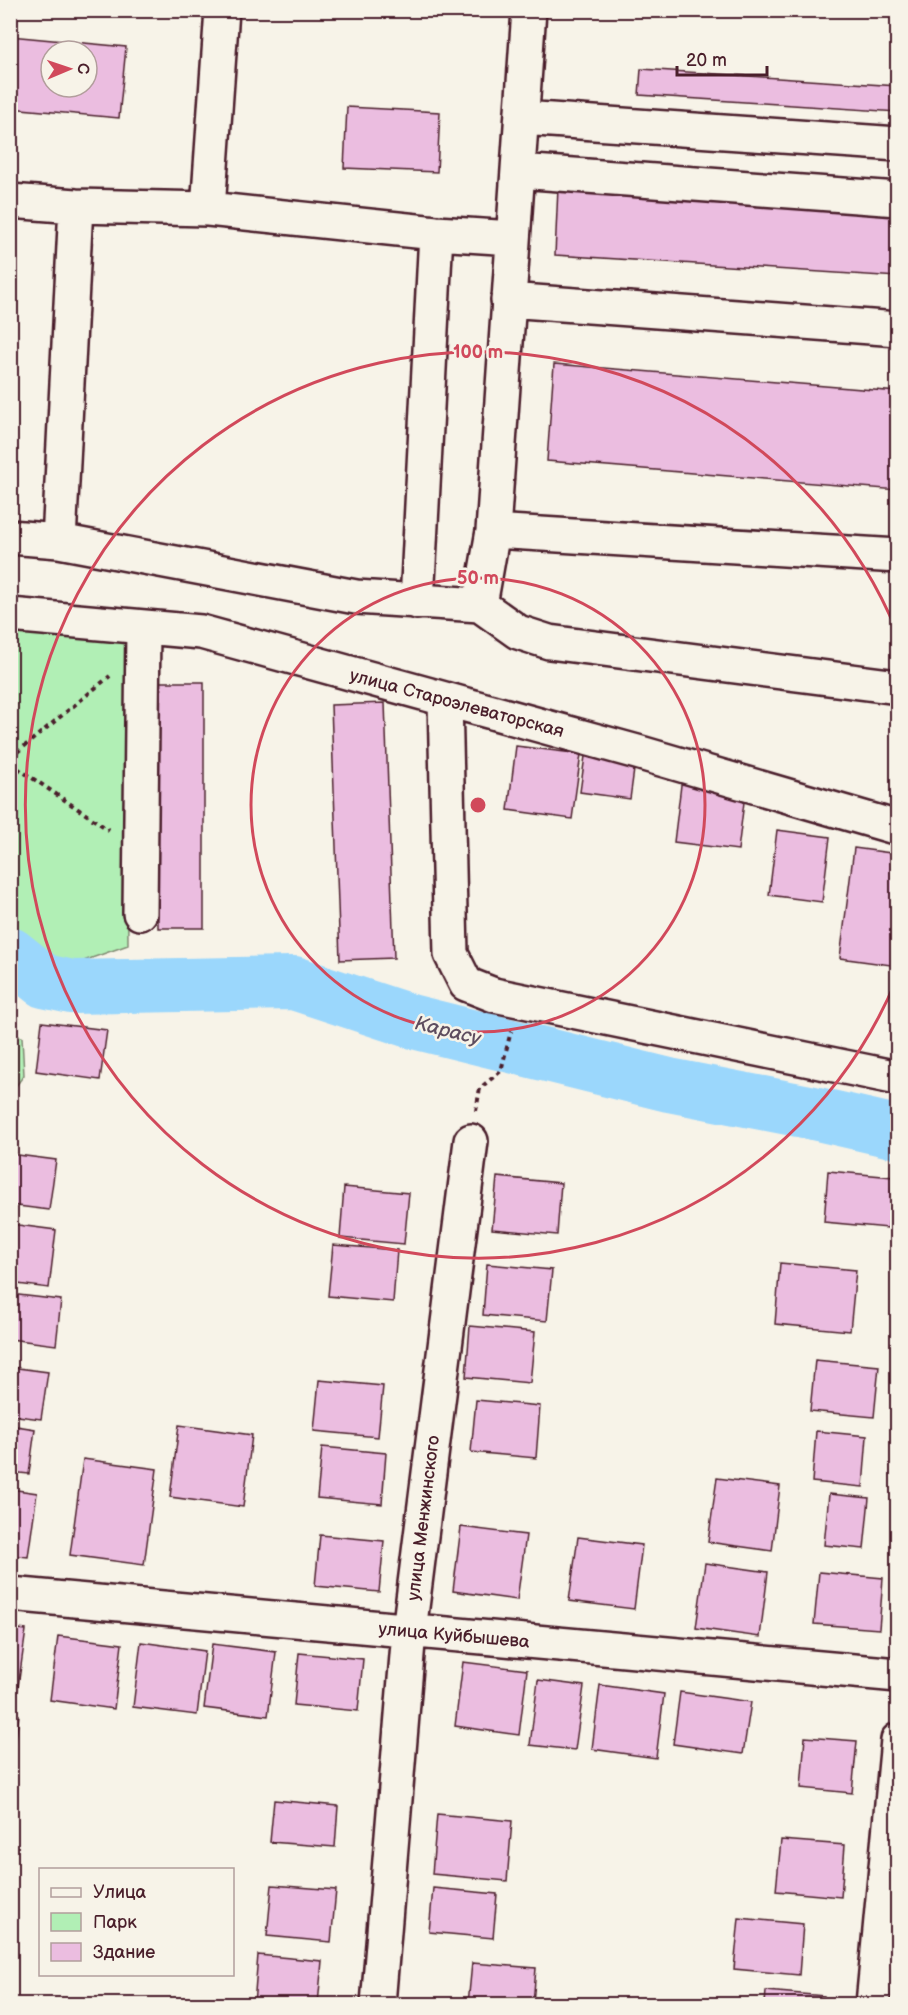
<svg xmlns="http://www.w3.org/2000/svg" width="908" height="2015" font-family="'Balsamiq Sans',sans-serif">
  <style>
    .green { fill: #b1efb5; stroke: #7e8770; stroke-width: 1.5 }
    .lines { fill: none; stroke-linecap: round; stroke-linejoin: round }
    .river { stroke: #9bd7fc; stroke-width: 54 }
    .building { fill: #ebbde0; stroke: #4a1f2b; stroke-width: 1.5; fill-rule: evenodd }
    .minor-casing { stroke: #4a1f2b; stroke-width: 38 }
    .path { stroke: #4a1f2b; stroke-width: 4; stroke-dasharray: 4.5 4.5; stroke-linecap: butt }
    .minor { stroke: #f7f3e8; stroke-width: 33 }
    .ring { fill: none; stroke: #d1495b; stroke-width: 3 }
    .labels { text-anchor: middle; stroke-width: 5; stroke-linejoin: round; paint-order: stroke }
    .street-label { font-size: 18px; fill: #4a1f2b; stroke: #f7f3e8 }
    .water-label { font-size: 20px; font-style: italic; fill: #5e4d5f; stroke: #f7f3e8 }
    .centre { fill: #d1495b; stroke: #f7f3e8; stroke-width: 3 }
    .ring-label { font-size: 18px; text-anchor: middle; font-weight: bold; fill: #d1495b; stroke: #f7f3e8; stroke-width: 5; stroke-linejoin: round; paint-order: stroke }
  </style>
  <rect width="100%" height="100%" fill="#f7f3e8"/>
  <filter id="ink" filterUnits="userSpaceOnUse"><feTurbulence type="fractalNoise" baseFrequency=".0167" numOctaves="2"/><feDisplacementMap in="SourceGraphic" scale="12" xChannelSelector="R" yChannelSelector="G"/><feConvolveMatrix kernelMatrix="1 2 1 2 8 2 1 2 1" color-interpolation-filters="sRGB"/></filter>
  <g filter="url(#ink)">
    <path class="green" d="M 10,630 L 126,643 L 128,945 L 53,972 L 11,943 Z
      M 11,1034 L 22,1037 L 24,1075 L 11,1093 Z"/>
    <g class="lines">
      <path class="river" d="M 10,954 L 44,981 L 72,987 L 294,983 L 410,1021 L 669,1085 L 809,1112 L 892,1131"/>
    </g>
    <path class="building" d="M 10,36 L 126,47 L 119,118 L 10,108 ZM 51,51 L 87,51 L 87,87 L 51,87 Z
      M 641,69 L 898,86 L 898,112 L 639,95 Z
      M 347,107 L 440,112 L 437,172 L 344,168 Z
      M 558,188 L 898,213 L 898,277 L 555,255 Z
      M 554,364 L 898,392 L 898,490 L 547,461 Z
      M 157,682 L 204,682 L 204,928 L 158,928 Z
      M 385,703 L 394,958 L 340,960 L 331,705 Z
      M 516,746 L 581,754 L 572,819 L 508,810 Z
      M 586,749 L 636,755 L 630,799 L 580,792 Z
      M 682,777 L 746,786 L 738,850 L 674,842 Z
      M 777,830 L 830,837 L 822,902 L 769,895 Z
      M 854,848 L 898,854 L 898,966 L 840,958 Z
      M 42,1022 L 107,1030 L 100,1080 L 36,1071 Z
      M 10,1154 L 56,1160 L 49,1210 L 10,1205 Z
      M 828,1171 L 893,1177 L 888,1228 L 824,1222 Z
      M 497,1177 L 561,1183 L 557,1235 L 492,1229 Z
      M 344,1187 L 409,1193 L 404,1244 L 340,1238 Z
      M 10,1224 L 56,1230 L 49,1288 L 10,1283 Z
      M 333,1245 L 397,1250 L 393,1302 L 328,1296 Z
      M 780,1263 L 856,1270 L 850,1331 L 775,1324 Z
      M 487,1264 L 552,1270 L 547,1321 L 483,1315 Z
      M 10,1294 L 61,1300 L 56,1345 L 10,1339 Z
      M 470,1326 L 535,1332 L 530,1383 L 466,1377 Z
      M 815,1360 L 879,1366 L 874,1417 L 810,1411 Z
      M 10,1367 L 48,1372 L 41,1419 L 10,1415 Z
      M 319,1380 L 383,1386 L 378,1437 L 314,1431 Z
      M 476,1400 L 540,1406 L 536,1458 L 471,1452 Z
      M 10,1425 L 35,1429 L 29,1474 L 10,1472 Z
      M 179,1425 L 252,1435 L 243,1507 L 170,1497 Z
      M 816,1431 L 867,1436 L 863,1487 L 812,1482 Z
      M 322,1447 L 386,1453 L 382,1504 L 317,1498 Z
      M 83,1459 L 157,1469 L 144,1565 L 70,1555 Z
      M 717,1478 L 780,1486 L 772,1551 L 708,1542 Z
      M 10,1489 L 37,1493 L 28,1557 L 10,1555 Z
      M 829,1494 L 869,1498 L 864,1549 L 824,1545 Z
      M 461,1527 L 526,1535 L 517,1600 L 453,1591 Z
      M 320,1535 L 384,1541 L 379,1592 L 315,1586 Z
      M 578,1537 L 642,1545 L 634,1609 L 569,1601 Z
      M 705,1563 L 768,1572 L 760,1637 L 696,1628 Z
      M 819,1572 L 883,1578 L 879,1629 L 814,1624 Z
      M 10,1628 L 26,1630 L 17,1694 L 10,1694 Z
      M 58,1636 L 122,1644 L 114,1709 L 50,1700 Z
      M 141,1642 L 205,1651 L 197,1715 L 133,1707 Z
      M 212,1644 L 276,1652 L 268,1716 L 204,1708 Z
      M 299,1653 L 363,1659 L 358,1711 L 294,1705 Z
      M 463,1662 L 527,1670 L 519,1735 L 455,1726 Z
      M 538,1680 L 584,1686 L 575,1750 L 530,1745 Z
      M 600,1685 L 664,1694 L 656,1758 L 592,1749 Z
      M 680,1692 L 751,1702 L 743,1754 L 673,1744 Z
      M 10,1714 L 19,1715 L 12,1769 L 10,1769 Z
      M 805,1737 L 857,1741 L 852,1793 L 801,1788 Z
      M 274,1800 L 338,1806 L 335,1847 L 270,1842 Z
      M 437,1814 L 512,1821 L 507,1881 L 432,1874 Z
      M 781,1840 L 845,1845 L 841,1897 L 776,1891 Z
      M 272,1885 L 336,1890 L 331,1942 L 267,1936 Z
      M 433,1888 L 497,1894 L 493,1938 L 429,1932 Z
      M 739,1918 L 803,1924 L 799,1975 L 734,1969 Z
      M 258,1955 L 322,1961 L 318,2004 L 254,2004 Z
      M 472,1963 L 536,1968 L 533,2004 L 468,2004 Z
      M 766,1991 L 824,1996 L 823,2004 L 765,2004 Z"/>
    <g class="lines">
      <g class="minor-casing">
        <path id="minor" d="M 522,118 L 898,144
          M 519,171 L 898,199
          M 10,201 L 76,206 L 208,209 L 222,10
          M 208,209 L 436,233 L 513,238
          M 508,300 L 898,329
          M 493,531 L 898,556
          M 10,537 L 59,541 L 76,206
          M 59,541 L 356,597 L 480,605 L 518,632 L 549,642 L 898,687
          M 417,602 L 436,233
          M 480,605 L 493,531 L 529,10
          M 10,615 L 201,632 L 637,752 L 898,828
          M 445,700 L 451,954 L 466,984 L 494,995 L 898,1078
          M 140,913 L 143,627
          M 10,1594 L 898,1675
          M 378,2004 L 409,1631 L 471,1141
          M 873,2004 L 898,1740"/>
      </g>
      <path class="path" d="M 10,758 L 110,676
        M 10,763 L 109,830
        M 476,1111 L 480,1088 L 501,1071 L 511,1031"/>
      <use href="#minor" class="minor"/>
    </g>
  </g>
  <g class="ring">
    <circle cx="478" cy="805" r="227"/>
    <path d="M897 978A453 453 0 1 1 897 632"/>
  </g>
  <g class="labels">
    <g class="street-label">
      <text transform="translate(457 703) rotate(15)" y="6">улица Староэлеваторская</text>
      <text transform="translate(423 1518) rotate(-83)" y="6">улица Менжинского</text>
      <text transform="translate(454 1635) rotate(5)" y="6">улица Куйбышева</text>
    </g>
    <g class="water-label">
      <text transform="translate(448 1030) rotate(14)" y="7">Карасу</text>
    </g>
  </g>
  <circle cx="478" cy="805" r="9" class="centre"/>
  <g class="ring-label">
    <text x="478" y="358">100 m</text>
    <text x="478" y="584">50 m</text>
  </g>
  <rect width="908" height="2015" fill="none" stroke="#f7f3e8" stroke-width="36"/>
  <rect x="18" y="18" width="872" height="1979" fill="none" stroke="#4a1f2b" stroke-width="2" filter="url(#ink)"/>
  <rect x="39" y="1868" width="195" height="108" fill="#f7f3e8" stroke="#b29e9c" stroke-width="1.5"/>
  <rect x="51" y="1888" width="30" height="9" fill="#f7f3e8" stroke="#b29e9c" stroke-width="1.5"/>
  <text x="93" y="1898" font-size="18" fill="#4a1f2b">Улица</text>
  <rect x="51" y="1913" width="30" height="18" fill="#b1efb5" stroke="#b29e9c" stroke-width="1.5"/>
  <text x="93" y="1928" font-size="18" fill="#4a1f2b">Парк</text>
  <rect x="51" y="1943" width="30" height="18" fill="#ebbde0" stroke="#b29e9c" stroke-width="1.5"/>
  <text x="93" y="1958" font-size="18" fill="#4a1f2b">Здание</text>
  <g transform="translate(69 69) rotate(88)"><circle r="28" fill="#f7f3e8" stroke="#b29e9c" stroke-width="1.5"/>
  <path d="M0-4.5L10 22L0 15L-10 22Z" fill="#d1495b"/>
  <text y="-9" font-size="16" font-weight="bold" text-anchor="middle" fill="#4a1f2b">С</text>
  </g>
  <path d="M677 66v9h90v-9" fill="none" stroke="#4a1f2b" stroke-width="3"/>
  <text x="686" y="66" font-size="18" fill="#4a1f2b" stroke="#f7f3e8" stroke-width="4.5" paint-order="stroke">20 m</text>
</svg>
